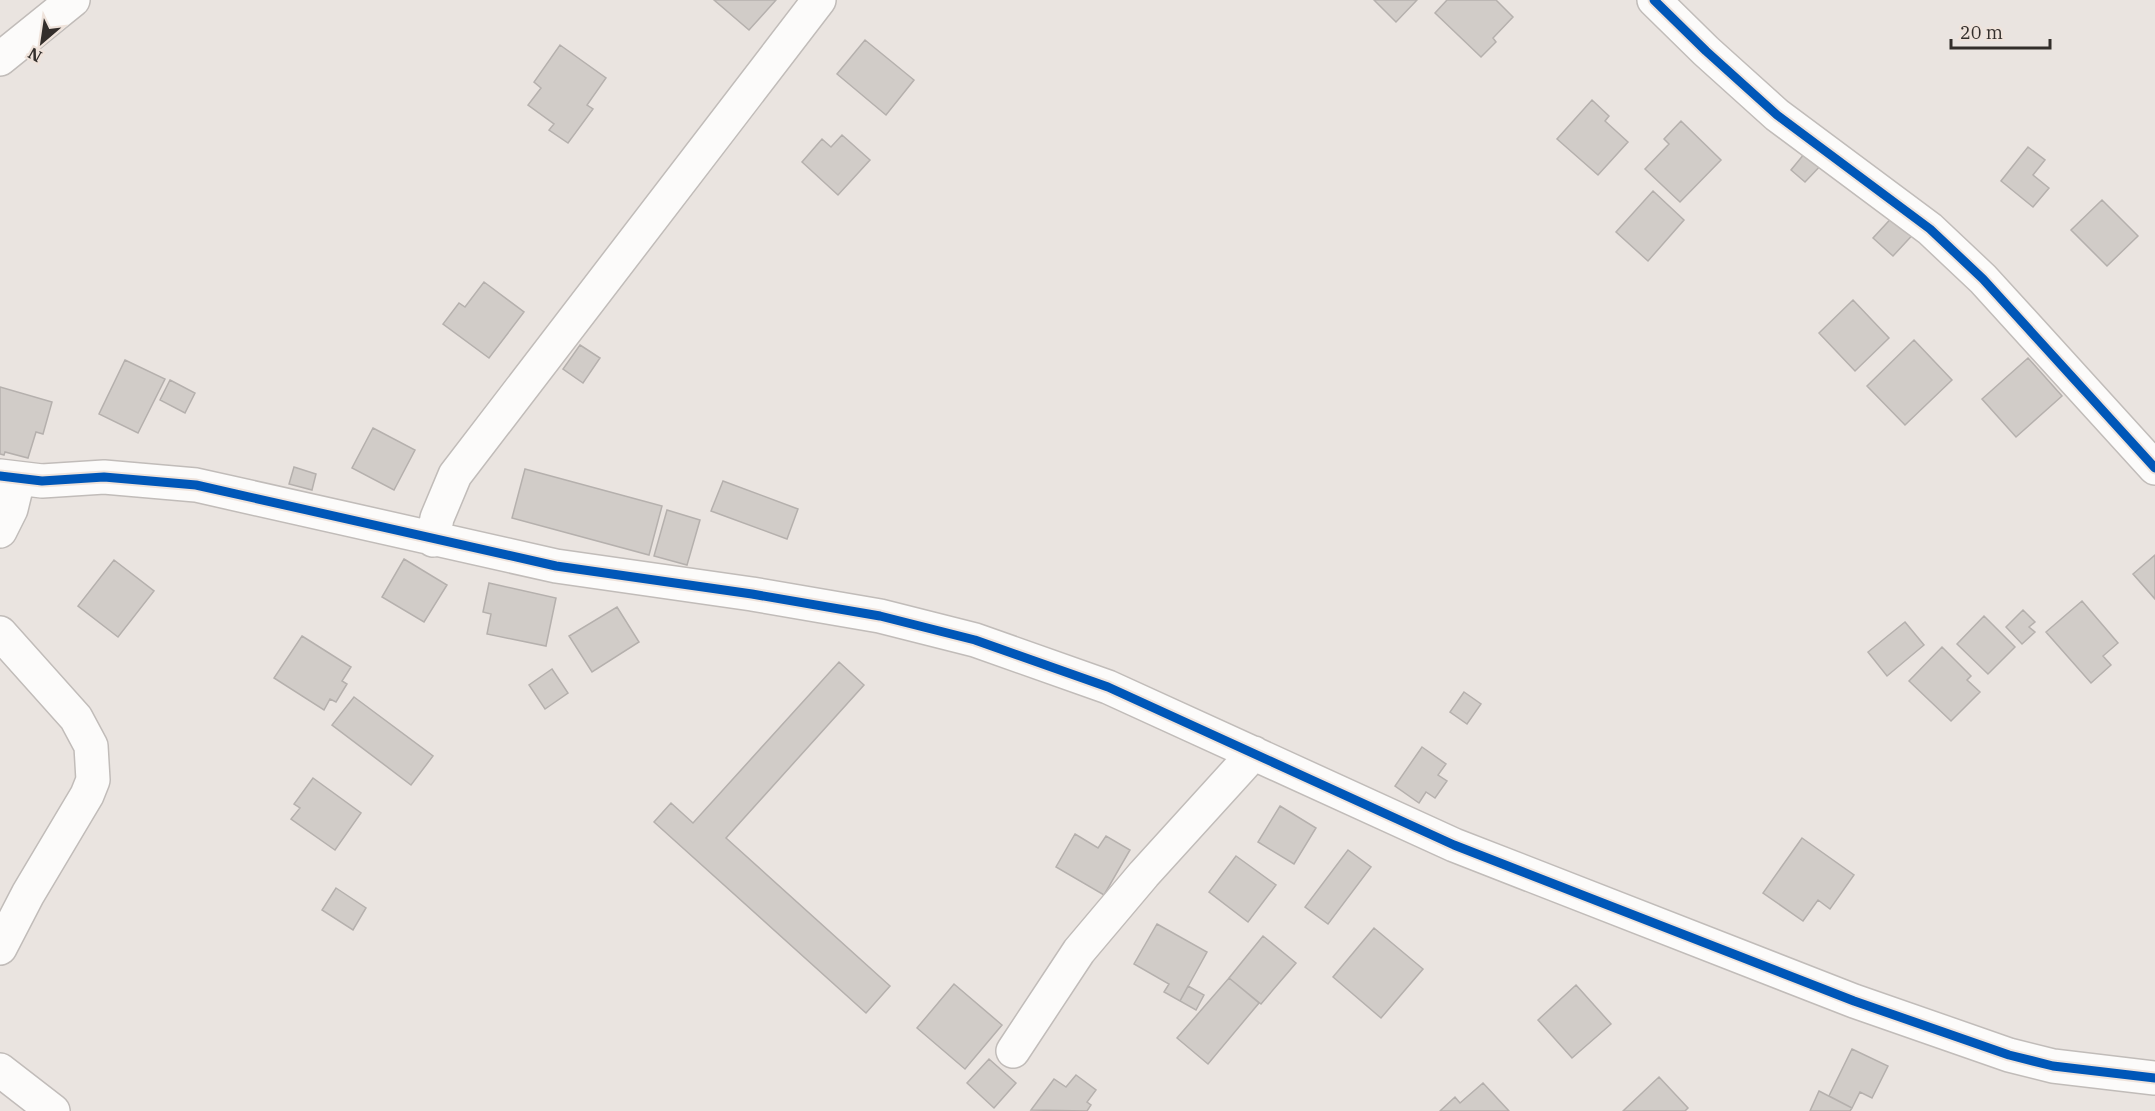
<svg xmlns="http://www.w3.org/2000/svg" width="2155" height="1111" font-family="'IBM Plex Serif',serif">
  <style>
    .building { fill: #d1ccc8; stroke: #b5b0ad; stroke-width: 1.5 }
    .lines { fill: none; stroke-linecap: round; stroke-linejoin: round }
    .minor-casing { stroke: #c1bcb9; stroke-width: 36 }
    .minor { stroke: #fcfbfa; stroke-width: 33 }
    .cycleway-casing { stroke: #efe3db; stroke-width: 13 }
    .cycleway { stroke: #0057b8; stroke-width: 9 }
  </style>
  <rect width="100%" height="100%" fill="#eae4e0"/>
  <path class="building" d="M 714,0 L 776,0 L 749,30 Z
    M 1374,0 L 1417,0 L 1396,22 Z
    M 1447,0 L 1496,0 L 1513,17 L 1493,38 L 1496,42 L 1481,57 L 1435,13 Z
    M 865,40 L 914,80 L 886,115 L 837,74 Z
    M 560,45 L 606,78 L 587,105 L 593,109 L 568,143 L 549,130 L 554,124 L 528,105 L 541,88 L 534,82 Z
    M 1592,100 L 1609,116 L 1605,121 L 1628,142 L 1598,175 L 1557,139 Z
    M 1681,121 L 1721,160 L 1680,202 L 1645,169 L 1669,144 L 1664,139 Z
    M 842,135 L 870,160 L 838,195 L 802,162 L 822,139 L 831,147 Z
    M 2028,147 L 2045,160 L 2033,175 L 2049,188 L 2033,207 L 2001,181 Z
    M 1809,148 L 1824,162 L 1805,182 L 1791,170 Z
    M 1653,191 L 1684,220 L 1648,261 L 1616,232 Z
    M 2102,200 L 2138,236 L 2107,266 L 2071,230 Z
    M 1898,211 L 1918,229 L 1893,256 L 1873,238 Z
    M 484,282 L 524,312 L 489,358 L 443,324 L 459,303 L 465,307 Z
    M 1853,300 L 1889,338 L 1855,371 L 1819,333 Z
    M 1914,340 L 1952,380 L 1905,425 L 1867,386 Z
    M 580,345 L 600,358 L 583,383 L 563,369 Z
    M 2028,358 L 2062,396 L 2016,437 L 1982,399 Z
    M 125,360 L 165,379 L 138,433 L 99,414 Z
    M 170,380 L 195,393 L 185,413 L 160,400 Z
    M 0,387 L 52,402 L 43,434 L 36,432 L 28,458 L 5,452 L 4,455 L 0,454 Z
    M 373,428 L 415,450 L 394,490 L 352,468 Z
    M 294,467 L 316,474 L 312,490 L 289,484 Z
    M 525,469 L 662,506 L 649,555 L 512,518 Z
    M 723,481 L 798,509 L 787,539 L 711,511 Z
    M 667,510 L 700,520 L 687,565 L 654,556 Z
    M 2155,555 L 2155,599 L 2133,574 Z
    M 404,559 L 447,585 L 424,622 L 382,597 Z
    M 114,560 L 154,591 L 118,637 L 78,606 Z
    M 489,583 L 556,598 L 546,646 L 487,634 L 491,614 L 483,612 Z
    M 2082,601 L 2118,643 L 2103,656 L 2111,665 L 2091,683 L 2046,632 Z
    M 617,607 L 639,642 L 592,672 L 569,636 Z
    M 2023,610 L 2035,622 L 2029,627 L 2035,632 L 2022,644 L 2006,627 Z
    M 1984,616 L 2015,647 L 1988,674 L 1957,644 Z
    M 1905,622 L 1924,645 L 1887,676 L 1868,652 Z
    M 302,636 L 351,667 L 342,681 L 347,684 L 336,702 L 330,699 L 324,710 L 274,678 Z
    M 1942,647 L 1971,676 L 1967,680 L 1980,692 L 1951,721 L 1909,681 Z
    M 839,662 L 864,685 L 726,838 L 890,986 L 866,1013 L 654,822 L 671,803 L 693,823 Z
    M 552,669 L 568,693 L 545,709 L 529,685 Z
    M 1464,692 L 1481,704 L 1467,724 L 1450,712 Z
    M 354,697 L 433,756 L 411,785 L 332,725 Z
    M 1422,747 L 1446,764 L 1438,775 L 1447,781 L 1435,798 L 1426,792 L 1419,803 L 1395,786 Z
    M 313,778 L 361,813 L 335,850 L 291,819 L 300,808 L 294,804 Z
    M 1280,806 L 1316,828 L 1294,864 L 1258,842 Z
    M 1075,834 L 1098,848 L 1106,836 L 1130,850 L 1104,895 L 1056,867 Z
    M 1802,838 L 1854,875 L 1830,909 L 1818,900 L 1803,921 L 1763,893 Z
    M 1348,850 L 1371,867 L 1328,924 L 1305,907 Z
    M 1236,856 L 1276,885 L 1248,922 L 1209,892 Z
    M 336,888 L 366,908 L 353,930 L 322,910 Z
    M 1157,924 L 1207,952 L 1180,1001 L 1164,992 L 1169,984 L 1134,964 Z
    M 1374,928 L 1423,969 L 1381,1018 L 1333,977 Z
    M 1263,936 L 1296,963 L 1261,1004 L 1229,978 Z
    M 1229,978 L 1259,1003 L 1208,1064 L 1177,1038 Z
    M 954,984 L 1002,1025 L 965,1069 L 917,1028 Z
    M 1576,985 L 1611,1024 L 1572,1058 L 1538,1020 Z
    M 1188,986 L 1204,995 L 1196,1010 L 1180,1001 Z
    M 1852,1049 L 1888,1066 L 1872,1098 L 1860,1092 L 1852,1108 L 1829,1096 Z
    M 989,1059 L 1016,1083 L 994,1108 L 967,1083 Z
    M 1076,1075 L 1096,1090 L 1087,1102 L 1091,1105 L 1087,1111 L 1031,1110 L 1054,1079 L 1066,1087 Z
    M 1659,1077 L 1688,1108 L 1685,1111 L 1623,1111 Z
    M 1483,1083 L 1509,1111 L 1440,1111 L 1455,1097 L 1460,1103 Z
    M 1819,1091 L 1852,1108 L 1850,1111 L 1810,1111 Z"/>
  <g class="lines">
    <g class="minor-casing">
      <path id="minor" d="M 1654,0 L 1706,51 L 1777,115 L 1930,229 L 1983,279 L 2155,468
        M 0,59 L 73,0
        M 0,476 L 42,481 L 104,477 L 196,485 L 556,566 L 752,594 L 880,616 L 975,640 L 1108,687 L 1454,845 L 1854,1001 L 2009,1055 L 2053,1066 L 2155,1078
        M 0,531 L 11,509 L 18,480
        M 433,540 L 437,518 L 455,475 L 819,0
        M 0,633 L 76,718 L 91,746 L 93,780 L 87,795 L 28,894 L 0,948
        M 1013,1051 L 1079,951 L 1144,874 L 1254,753
        M 0,1070 L 53,1111"/>
    </g>
    <use href="#minor" class="minor"/>
    <g class="cycleway-casing">
      <path id="cycleway" d="M 1654,0 L 1706,51 L 1777,115 L 1930,229 L 1983,279 L 2155,468
        M 0,476 L 42,481 L 104,477 L 196,485 L 556,566 L 752,594 L 880,616 L 975,640 L 1108,687 L 1454,845 L 1854,1001 L 2009,1055 L 2053,1066 L 2155,1078"/>
    </g>
    <use href="#cycleway" class="cycleway"/>
  </g>
  <g transform="translate(42 42) rotate(209)" stroke="#efe3db" stroke-width="4.5" paint-order="stroke">
  <path d="M0-4.5L10 22L0 15L-10 22Z" fill="#332e2b"/>
  <text y="-9" font-size="16" font-weight="bold" text-anchor="middle" fill="#332e2b">N</text>
  </g>
  <path d="M1951 39v9h99v-9" fill="none" stroke="#332e2b" stroke-width="3"/>
  <text x="1960" y="39" font-size="18" fill="#332e2b" stroke="#efe3db" stroke-width="4.5" paint-order="stroke">20 m</text>
</svg>
